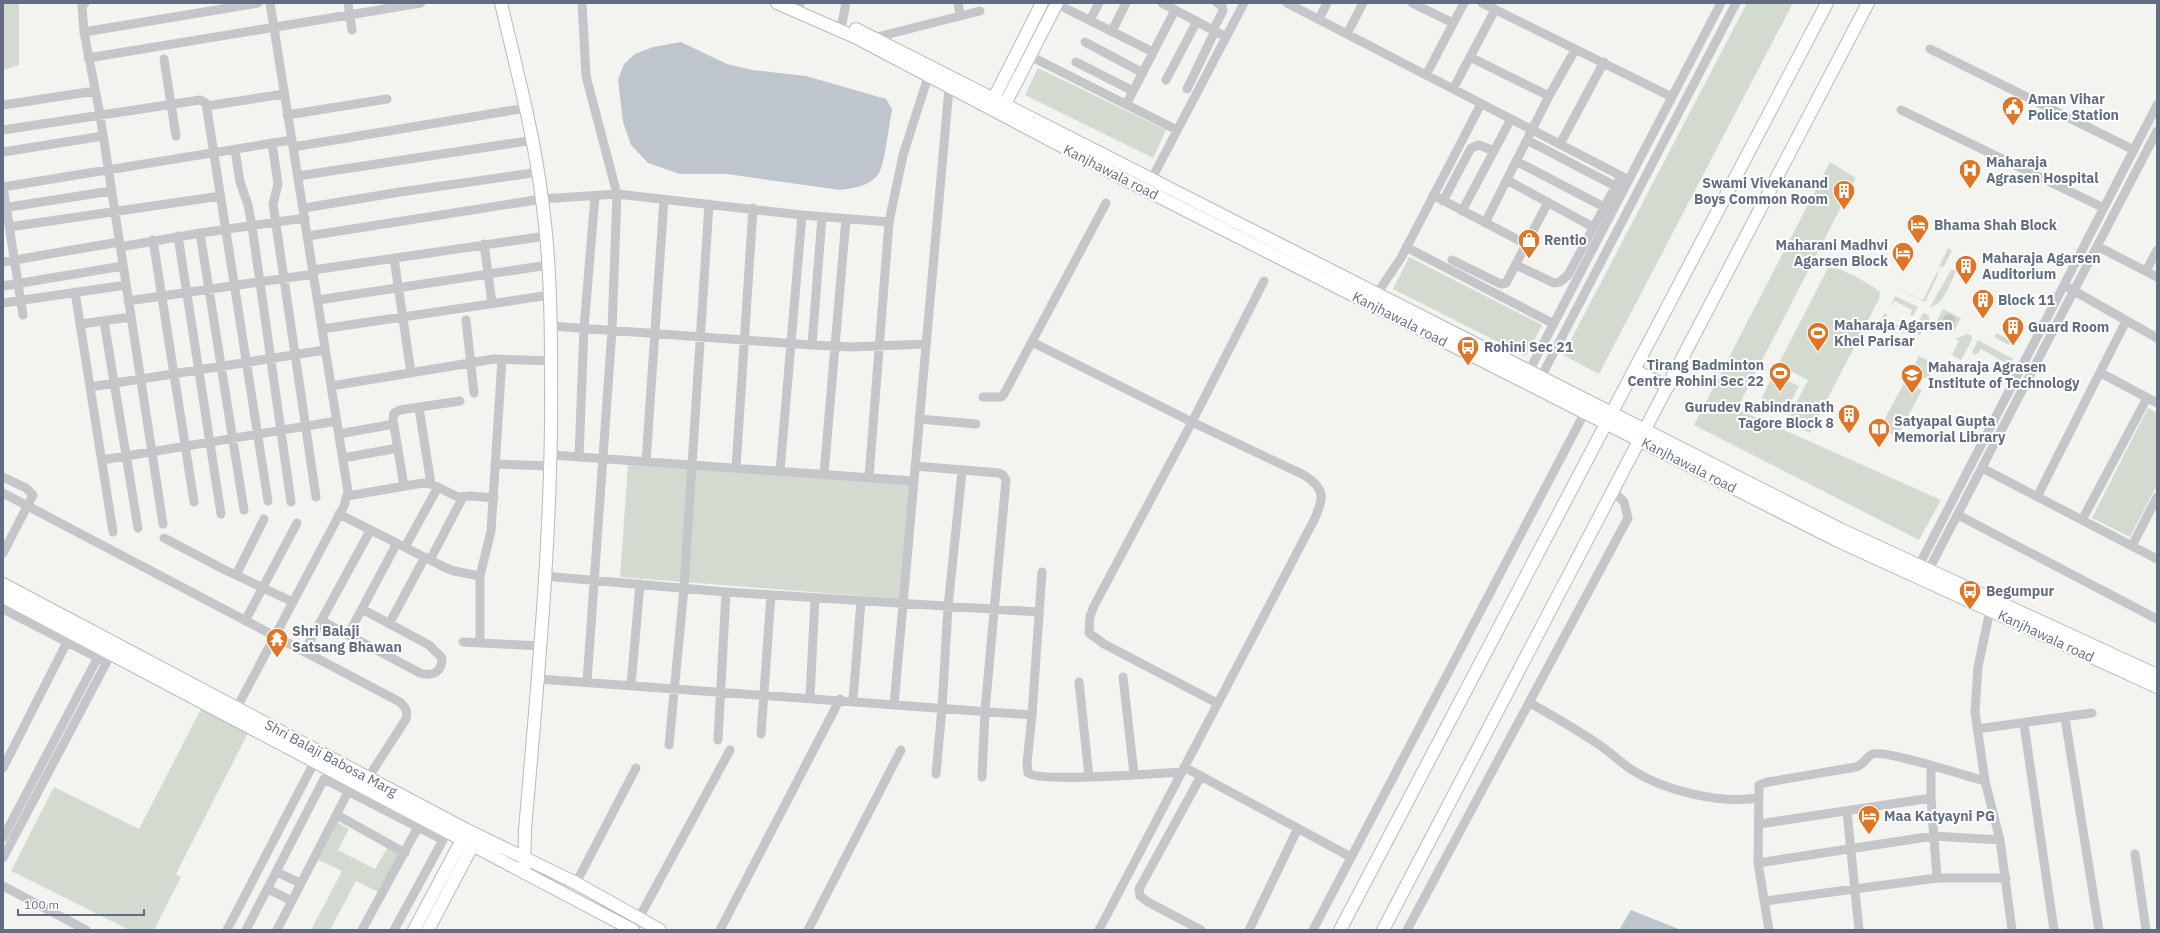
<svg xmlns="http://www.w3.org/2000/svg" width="2160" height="933" font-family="'IBM Plex Sans',sans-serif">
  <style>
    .green { fill: #d3dbd1 }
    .water { fill: #bec5cc }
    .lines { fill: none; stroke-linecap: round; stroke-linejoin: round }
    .secondary-casing { stroke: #b6b9be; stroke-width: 14 }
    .street { stroke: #c4c6ca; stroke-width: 9 }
    .secondary { stroke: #fff; stroke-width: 12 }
    .labels { text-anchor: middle; stroke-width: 4; stroke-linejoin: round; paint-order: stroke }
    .poi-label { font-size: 14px; font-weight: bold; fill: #636d80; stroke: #fff; text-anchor: start }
    .street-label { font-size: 14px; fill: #636d80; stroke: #fff }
  </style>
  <rect width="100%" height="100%" fill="#f3f4f0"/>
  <path class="green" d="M 3,3 L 19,3 L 19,65 L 3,70 Z
    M 1747,3 L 1793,3 L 1599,374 L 1563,355 Z
    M 1038,68 L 1166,130 L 1153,158 L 1025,95 Z
    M 1830,162 L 1856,178 L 1737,409 L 1941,500 L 1919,540 L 1694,425 Z
    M 1948,248 L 1952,251 L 1944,266 L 1939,267 Z
    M 1409,257 L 1542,325 L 1526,356 L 1393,289 Z
    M 1828,268 C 1840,266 1870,284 1880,292 L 1879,299 L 1810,433 L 1787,421 L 1808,380 L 1778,365 Z
    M 1938,270 L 1938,275 L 1925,302 L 1891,285 L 1923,300 Z
    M 1951,270 L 1956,271 C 1951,282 1943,306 1930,307 Z
    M 1895,296 L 1918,307 L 1913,316 L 1910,315 L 1912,310 L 1895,301 L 1890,307 Z
    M 1943,309 L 1961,318 L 1954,331 L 1937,324 L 1937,321 Z
    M 1885,313 L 1887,314 L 1885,319 L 1903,328 L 1907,323 L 1903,333 L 1880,322 Z
    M 1923,313 L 1928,315 L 1932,327 L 1926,324 L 1920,335 L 1913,332 Z
    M 1997,333 L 2011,341 L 2009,345 L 1994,337 Z
    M 1967,334 L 1971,335 L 1972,340 L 1961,360 L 1952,355 L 1959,341 L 1955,339 Z
    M 1978,340 L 2013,359 L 2009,365 L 1981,349 L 1978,353 L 1974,355 L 1972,352 Z
    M 1919,356 L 1935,364 L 1927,379 L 1911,371 Z
    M 1773,374 L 1799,386 L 1786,411 L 1761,399 Z
    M 1905,381 L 1922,390 L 1897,437 L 1880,428 Z
    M 2148,408 L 2157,413 L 2157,485 L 2130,537 L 2092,518 Z
    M 628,465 L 910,484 L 901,599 L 620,577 Z
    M 201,709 L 248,733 L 176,874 L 181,877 L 154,930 L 129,930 L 11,871 L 54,787 L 139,829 Z
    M 337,822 L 349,829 L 338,850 L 375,869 L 388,847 L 402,854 L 380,893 L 356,881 L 330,930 L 311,930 L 342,871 L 316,859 Z"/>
  <path class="water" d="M 681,42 L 727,64 L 752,70 L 806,76 L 886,99 L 892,109 C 890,120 884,167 879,173 C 871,186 854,188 840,190 L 727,174 L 680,174 L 648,163 L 631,145 L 623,122 L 618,80 L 624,64 L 635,54 L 653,47 Z
    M1943 320a6 6 0 1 1 12 0a6 6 0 1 1-12 0Z
    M 1631,910 L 1681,930 L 1619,930 Z"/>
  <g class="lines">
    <g class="secondary-casing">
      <path id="secondary" d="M 501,3 C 516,68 534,133 542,200 C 550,256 551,314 551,371 C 553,524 538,678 525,830 L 524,873
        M 777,3 L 855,37 L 1122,178 L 1836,540 L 2157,687
        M 856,29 L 1840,529 L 2157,675
        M 990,106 L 1042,3
        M 1002,110 L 1057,3
        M 1634,370 L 1668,387
        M 3,584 L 467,830 L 576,883 L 660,930
        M 3,597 L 633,930
        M 414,930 L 465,834
        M 428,930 L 476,839
        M 1340,930 L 1827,3
        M 1383,930 L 1868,3"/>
    </g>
    <path class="street" d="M 85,3 L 82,6 L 84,32 L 100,115 L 163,524
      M 348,3 L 352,30
      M 582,3 L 586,76 L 617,194 L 612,330 L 587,682
      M 958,3 L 960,15
      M 1162,3 L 1226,37
      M 1287,3 L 1629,180
      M 1412,3 L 1453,23
      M 1482,3 L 1672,97
      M 800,4 L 800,3
      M 1057,4 L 1153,52
      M 1319,19 L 1327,3
      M 1090,20 L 1099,3
      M 842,23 L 846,3
      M 1213,30 L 1223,11 L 1222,6 L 1217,3
      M 1112,31 L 1126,3
      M 84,32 L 258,3
      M 1347,34 L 1363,3
      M 873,38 L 980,11
      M 1085,42 L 1143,73
      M 1930,49 L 2134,150
      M 1030,56 L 1177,130
      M 1470,57 L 1549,96
      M 88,58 L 421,3
      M 164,59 L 176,136
      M 1076,62 L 1133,91
      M 1426,75 L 1464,3
      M 1166,80 L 1197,21
      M 1187,89 L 1215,31
      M 1453,89 L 1495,10
      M 1127,103 L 1175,10
      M 3,105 L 95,91
      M 207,106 L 284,94
      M 1901,110 L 2104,208
      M 287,115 L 387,99
      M 3,130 L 200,100 L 206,103 L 268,501
      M 1527,140 L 1615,186
      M 272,143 L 278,184 L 273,204 L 316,497
      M 1560,144 L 1604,62
      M 293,147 L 526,108
      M 235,150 L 240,182 L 248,205 L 252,226 L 291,502
      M 3,152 L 103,136
      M 1516,161 L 1604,207
      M 298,176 L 534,140
      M 1507,180 L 1593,227
      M 1149,184 L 1244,3
      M 3,187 L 291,140
      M 3,187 L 23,315
      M 1433,195 L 1526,244
      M 1443,201 L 1471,148 L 1479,145 L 1494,151
      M 3,208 L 111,191
      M 304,208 L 400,192 L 539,172
      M 1462,211 L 1511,119
      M 1485,223 L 1549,96 L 1575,50
      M 9,227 L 221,196
      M 200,233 L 244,510
      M 178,236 L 221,514
      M 308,236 L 542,199 L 617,194 L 802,215 L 889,222
      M 153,240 L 194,502
      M 484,244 L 492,303
      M 2097,246 L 2157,277
      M 120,247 L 200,233 L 305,218
      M 1406,247 L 1554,324
      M 394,258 L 411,373
      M 1452,260 L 1501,284 L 1506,283 L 1548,202
      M 3,262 L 119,242
      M 1516,265 L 1554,283 L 1560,282 L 1568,275 L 1621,176
      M 313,270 L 546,236
      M 2146,271 L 2157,250
      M 3,286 L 123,266
      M 2069,288 L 2157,338
      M 75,292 L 113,532
      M 1374,298 L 1401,258 L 1481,104
      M 318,300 L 548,265
      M 128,301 L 314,274
      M 3,303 L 126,285
      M 466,320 L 474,393
      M 104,321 L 138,528
      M 81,324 L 131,317
      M 551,326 L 812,345 L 851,347 L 925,344
      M 322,329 L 550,295
      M 1032,342 L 1192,422 L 1304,475 C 1326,489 1324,498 1314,520 L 1099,930
      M 812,345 L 822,217
      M 1529,371 L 1721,3
      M 2101,373 L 2157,403
      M 1541,377 L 1736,3
      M 331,386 L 494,359 L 551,361
      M 90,387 L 325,350
      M 983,397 L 1001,397 L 1004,394 L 1106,203
      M 419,408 L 431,484
      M 919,419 L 976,424
      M 339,434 L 394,424
      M 552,455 L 914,481
      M 579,457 L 584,328 L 595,196
      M 343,458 L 398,448
      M 102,460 L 337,421
      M 646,462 L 664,199
      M 495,464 L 551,466
      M 915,466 L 999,473 L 1003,475 L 1006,480 L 985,711 L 982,777
      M 736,468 L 753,208
      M 1982,468 L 2157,559
      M 780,471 L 802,215
      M 824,474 L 846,219
      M 3,477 L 26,488 L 33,495 L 3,553
      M 869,477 L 889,222 L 903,155 L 928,77
      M 404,486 L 393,420 L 394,413 L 400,410 L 460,401
      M 3,493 L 400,702 C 406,708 408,711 406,719 L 368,778
      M 347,496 L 423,483 L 431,484 L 458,497 L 471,496 L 494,498
      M 2037,497 L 2126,321
      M 339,514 L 444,567 L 454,571 L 480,576
      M 1958,515 L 2157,619
      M 2082,520 L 2147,398
      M 164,538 L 223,569 L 293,602
      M 2132,546 L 2157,497
      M 405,547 L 438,487
      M 430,560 L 463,497
      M 1916,571 L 2157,105
      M 1042,572 L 1032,715 L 1027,763 L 1028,773 C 1041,783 1159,773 1182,772
      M 236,575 L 264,519
      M 1926,575 L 2157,131
      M 544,576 L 726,592 L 1039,612
      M 3,609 L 102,660
      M 1990,610 L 1978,667 L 1975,712 L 1985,781 L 2000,840 L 2012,930
      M 245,621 L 297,523
      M 322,621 L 420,673 C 433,677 442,672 442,658 L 429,645 L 362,609
      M 389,624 L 425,557
      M 348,635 L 397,543
      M 463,642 L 540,646
      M 480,643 L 480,576 L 491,531 L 502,359
      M 304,652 L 370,531
      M 1123,677 L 1134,774
      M 538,679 L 1032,715
      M 1079,682 L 1089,777
      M 631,685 L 640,584
      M 810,697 L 815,598
      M 853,700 L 861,601
      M 1217,703 L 1104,644 L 1089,633 L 1090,616 L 1094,606 L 1192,422 L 1264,281
      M 1530,703 C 1553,716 1576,729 1598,744 C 1610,752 1620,762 1632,770 C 1665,791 1720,804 1758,798
      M 894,705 L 949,88
      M 234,713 L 344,506 L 348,492 L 270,3
      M 2065,718 L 2099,930
      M 2024,724 L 2054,930
      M 1977,729 L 2092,713
      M 761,734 L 771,595
      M 718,740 L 726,592
      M 669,745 L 684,588 L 709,204
      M 1931,766 L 1931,798 L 1937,878
      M 1184,767 L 1351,857
      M 3,768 L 67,642
      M 936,774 L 942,708 L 948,607 L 962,471
      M 1847,812 L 1859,930
      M 337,815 L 405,853
      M 1759,824 L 1931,798
      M 3,838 L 98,657
      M 2135,854 L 2146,930
      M 3,858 L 111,654
      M 1758,863 L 1933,836 L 2000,840
      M 277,872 L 300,883
      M 576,883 L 636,768
      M 3,886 L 86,930
      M 268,889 L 292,901
      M 1765,901 L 1937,878 L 2006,878
      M 639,918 L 730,750
      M 227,930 L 317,757
      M 246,930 L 324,779 L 443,840 L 394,930
      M 277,930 L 348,792
      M 362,930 L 418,827
      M 720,930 L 840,699
      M 808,930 L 901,750
      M 1201,930 L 1148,902 L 1140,896 L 1139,889 L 1201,776
      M 1249,930 L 1298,828
      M 1313,930 L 1585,412
      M 1407,930 L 1628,518 L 1624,502 L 1613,491
      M 1769,930 L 1758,863 L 1759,785 L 1768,782 L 1856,767 C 1865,764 1866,756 1873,754 C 1888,750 1965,776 1985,781"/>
    <use href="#secondary" class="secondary"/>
  </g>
  <defs>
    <g id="civic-pin" transform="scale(1.15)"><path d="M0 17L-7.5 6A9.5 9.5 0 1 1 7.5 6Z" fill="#de7626" stroke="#fff"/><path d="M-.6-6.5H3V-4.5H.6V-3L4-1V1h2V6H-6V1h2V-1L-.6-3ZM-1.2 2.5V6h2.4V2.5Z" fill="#fff"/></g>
    <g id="hospital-pin" transform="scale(1.15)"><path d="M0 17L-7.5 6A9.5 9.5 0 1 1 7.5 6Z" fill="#de7626" stroke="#fff"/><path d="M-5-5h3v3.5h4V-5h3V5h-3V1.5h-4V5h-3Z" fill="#fff"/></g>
    <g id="building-pin" transform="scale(1.15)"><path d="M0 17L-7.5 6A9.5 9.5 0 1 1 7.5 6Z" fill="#de7626" stroke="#fff"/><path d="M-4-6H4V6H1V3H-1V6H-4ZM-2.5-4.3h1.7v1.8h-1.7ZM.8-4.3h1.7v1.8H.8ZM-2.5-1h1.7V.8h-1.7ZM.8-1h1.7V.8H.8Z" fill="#fff"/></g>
    <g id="hotel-pin" transform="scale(1.15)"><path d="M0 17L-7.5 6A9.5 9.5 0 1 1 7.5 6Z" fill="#de7626" stroke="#fff"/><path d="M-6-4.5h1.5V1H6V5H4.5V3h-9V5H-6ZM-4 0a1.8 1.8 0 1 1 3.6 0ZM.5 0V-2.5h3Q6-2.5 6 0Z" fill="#fff"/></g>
    <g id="shop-pin" transform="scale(1.15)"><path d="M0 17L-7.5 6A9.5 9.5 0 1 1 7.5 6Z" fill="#de7626" stroke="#fff"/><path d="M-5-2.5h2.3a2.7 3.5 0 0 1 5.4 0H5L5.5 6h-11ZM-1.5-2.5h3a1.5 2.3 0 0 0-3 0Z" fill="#fff"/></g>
    <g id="stadium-pin" transform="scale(1.15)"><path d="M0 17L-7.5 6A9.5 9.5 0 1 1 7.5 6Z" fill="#de7626" stroke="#fff"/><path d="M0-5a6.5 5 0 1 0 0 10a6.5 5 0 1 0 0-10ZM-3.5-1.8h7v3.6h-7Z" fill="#fff"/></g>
    <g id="bus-pin" transform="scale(1.15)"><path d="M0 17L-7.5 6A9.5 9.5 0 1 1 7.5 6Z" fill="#de7626" stroke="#fff"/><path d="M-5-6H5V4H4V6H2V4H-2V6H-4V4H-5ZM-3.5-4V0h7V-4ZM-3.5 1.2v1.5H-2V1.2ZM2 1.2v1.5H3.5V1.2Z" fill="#fff"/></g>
    <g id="university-pin" transform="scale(1.15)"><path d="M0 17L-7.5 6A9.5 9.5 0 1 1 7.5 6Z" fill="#de7626" stroke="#fff"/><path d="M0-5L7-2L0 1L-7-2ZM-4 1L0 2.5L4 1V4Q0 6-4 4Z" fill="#fff"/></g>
    <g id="library-pin" transform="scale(1.15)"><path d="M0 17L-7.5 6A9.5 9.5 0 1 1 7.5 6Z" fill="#de7626" stroke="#fff"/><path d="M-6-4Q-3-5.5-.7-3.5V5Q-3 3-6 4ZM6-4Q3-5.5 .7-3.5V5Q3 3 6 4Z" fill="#fff"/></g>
    <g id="temple-pin" transform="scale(1.15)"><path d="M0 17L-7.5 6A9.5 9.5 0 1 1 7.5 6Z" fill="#de7626" stroke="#fff"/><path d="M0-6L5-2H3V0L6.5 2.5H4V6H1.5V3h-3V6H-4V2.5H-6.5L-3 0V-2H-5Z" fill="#fff"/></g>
  </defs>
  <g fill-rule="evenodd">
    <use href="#civic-pin" x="2013" y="107"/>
    <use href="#hospital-pin" x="1970" y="170"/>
    <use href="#building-pin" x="1844" y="191"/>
    <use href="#hotel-pin" x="1918" y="225"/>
    <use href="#shop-pin" x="1529" y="240"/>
    <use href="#hotel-pin" x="1903" y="253"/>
    <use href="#building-pin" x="1966" y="266"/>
    <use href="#building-pin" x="1983" y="300"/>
    <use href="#building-pin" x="2013" y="327"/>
    <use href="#stadium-pin" x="1818" y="333"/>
    <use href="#bus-pin" x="1468" y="347"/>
    <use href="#stadium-pin" x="1780" y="373"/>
    <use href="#university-pin" x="1912" y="375"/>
    <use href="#building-pin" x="1849" y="415"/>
    <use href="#library-pin" x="1879" y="429"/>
    <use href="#bus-pin" x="1970" y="591"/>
    <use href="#temple-pin" x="277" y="639"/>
    <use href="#hotel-pin" x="1869" y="816"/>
  </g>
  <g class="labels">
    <g class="poi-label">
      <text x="2028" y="104">Aman Vihar<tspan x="2028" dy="16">Police Station</tspan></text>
      <text x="1986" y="167">Maharaja<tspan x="1986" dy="16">Agrasen Hospital</tspan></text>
      <text x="1828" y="188" text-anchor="end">Swami Vivekanand<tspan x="1828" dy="16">Boys Common Room</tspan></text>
      <text x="1934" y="230">Bhama Shah Block</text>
      <text x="1544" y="245">Rentio</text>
      <text x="1888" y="250" text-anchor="end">Maharani Madhvi<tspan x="1888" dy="16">Agarsen Block</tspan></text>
      <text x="1982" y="263">Maharaja Agarsen<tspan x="1982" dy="16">Auditorium</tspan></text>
      <text x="1998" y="305">Block 11</text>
      <text x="1834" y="330">Maharaja Agarsen<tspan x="1834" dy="16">Khel Parisar</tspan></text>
      <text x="2028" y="332">Guard Room</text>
      <text x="1484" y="352">Rohini Sec 21</text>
      <text x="1764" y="370" text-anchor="end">Tirang Badminton<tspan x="1764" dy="16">Centre Rohini Sec 22</tspan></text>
      <text x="1928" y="372">Maharaja Agrasen<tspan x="1928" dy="16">Institute of Technology</tspan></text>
      <text x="1834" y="412" text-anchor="end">Gurudev Rabindranath<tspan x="1834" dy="16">Tagore Block 8</tspan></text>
      <text x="1894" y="426">Satyapal Gupta<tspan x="1894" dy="16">Memorial Library</tspan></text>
      <text x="1986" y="596">Begumpur</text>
      <text x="292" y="636">Shri Balaji<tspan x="292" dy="16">Satsang Bhawan</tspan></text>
      <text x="1884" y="821">Maa Katyayni PG</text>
    </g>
    <g class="street-label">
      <text transform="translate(1111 172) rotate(27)" y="5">Kanjhawala road</text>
      <text transform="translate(1400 319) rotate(27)" y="5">Kanjhawala road</text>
      <text transform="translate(1689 465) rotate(27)" y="5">Kanjhawala road</text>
      <text transform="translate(2046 636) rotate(25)" y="5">Kanjhawala road</text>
      <text transform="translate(331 758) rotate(28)" y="5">Shri Balaji Babosa Marg</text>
    </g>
  </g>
  <rect width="2160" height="933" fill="none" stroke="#636d80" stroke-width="8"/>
  <path d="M18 909v6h126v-6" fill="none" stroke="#636d80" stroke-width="2"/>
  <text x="24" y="909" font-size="12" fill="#636d80" stroke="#ffffff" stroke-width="3" paint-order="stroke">100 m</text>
</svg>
